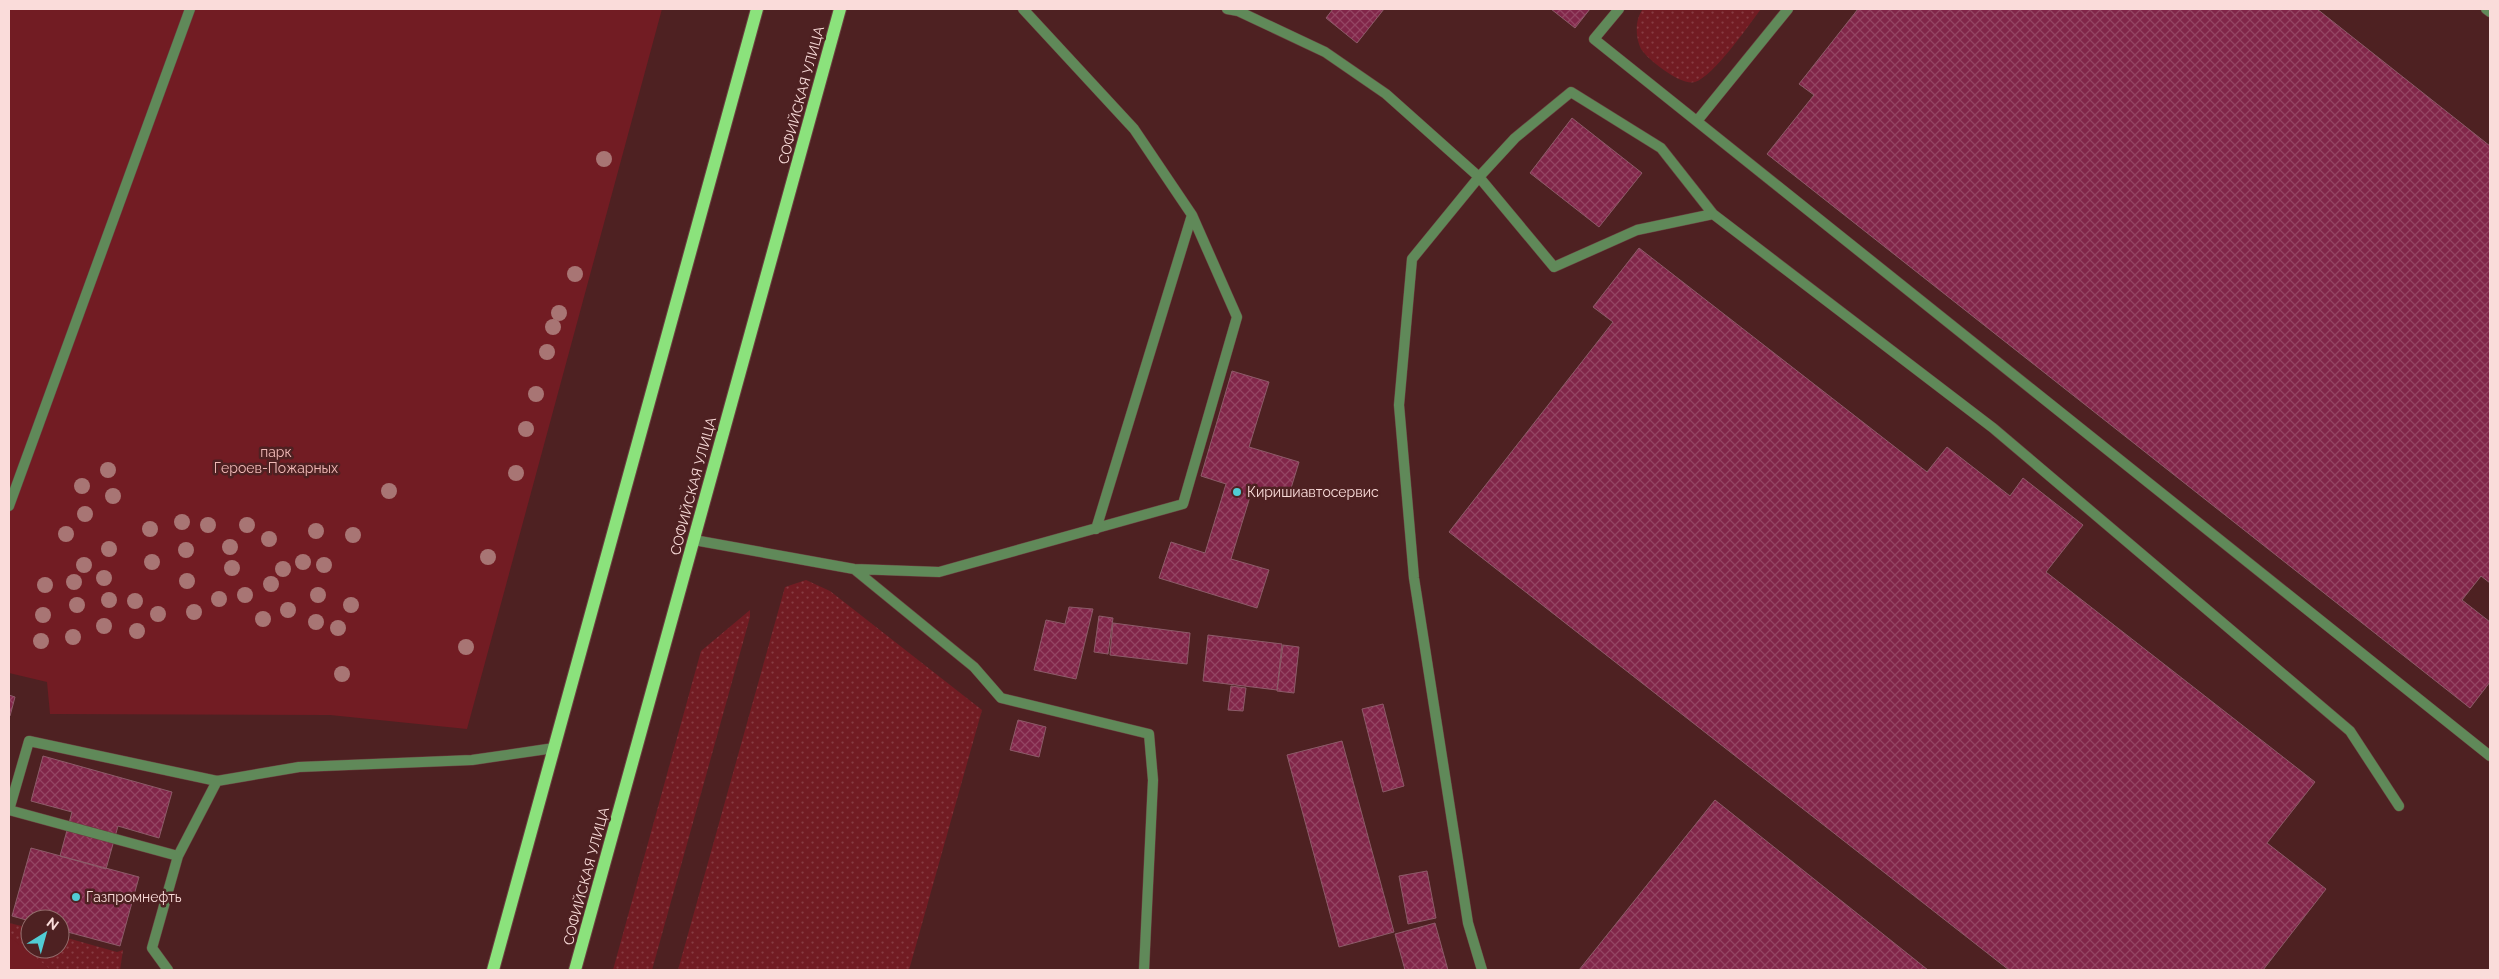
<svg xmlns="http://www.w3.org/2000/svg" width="2499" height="979" font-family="Raleway,sans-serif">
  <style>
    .grass { fill: url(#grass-dots) }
    .green { fill: #721c23 }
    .building { fill: url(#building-cross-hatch); stroke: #8d5b69 }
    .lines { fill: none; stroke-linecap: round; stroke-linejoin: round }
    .lane-casing { stroke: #6a3f3f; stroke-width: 11 }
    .primary-casing { stroke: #6a3f3f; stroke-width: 14 }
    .lane { stroke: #608959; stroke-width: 10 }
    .primary { stroke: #8be27c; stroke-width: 12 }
    .tree { fill: #a87574 }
    .poi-dot { fill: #51ccd4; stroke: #4e2122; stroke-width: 2 }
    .labels { text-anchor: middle; stroke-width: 5; stroke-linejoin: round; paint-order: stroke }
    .street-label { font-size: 14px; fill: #fadcda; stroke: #4e2122 }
    .park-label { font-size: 14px; fill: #f1bab8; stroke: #4e2122 }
    .poi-label { font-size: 14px; fill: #fadcda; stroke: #4e2122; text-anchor: start }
  </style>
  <defs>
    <pattern id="grass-dots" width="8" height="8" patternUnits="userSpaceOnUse" patternTransform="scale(1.25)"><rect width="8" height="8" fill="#721c23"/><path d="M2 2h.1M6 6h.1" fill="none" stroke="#873c42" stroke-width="1.8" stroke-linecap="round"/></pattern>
    <pattern id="building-cross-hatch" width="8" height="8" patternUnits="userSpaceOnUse" patternTransform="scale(1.25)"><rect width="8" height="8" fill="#812649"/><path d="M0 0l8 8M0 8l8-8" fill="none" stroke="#944563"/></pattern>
  </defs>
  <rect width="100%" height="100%" fill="#4e2122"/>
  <path class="grass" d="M 1643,9 L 1761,9 C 1748,26 1714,76 1695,82 C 1681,86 1648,60 1641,49 C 1635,37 1635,19 1643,9 Z
    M 806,580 L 830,591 L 982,710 L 909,970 L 678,970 L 785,587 Z
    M 750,610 L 750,617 L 652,970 L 613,970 L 701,651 Z
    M 9,923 L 30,928 L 30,949 L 60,949 L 60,936 L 117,952 L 123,950 L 120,970 L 9,970 Z"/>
  <path class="green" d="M 9,9 L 662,9 L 467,729 L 330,715 L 50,714 L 47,682 L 9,673 Z
    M 9,936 L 51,970 L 9,970 Z"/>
  <path class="building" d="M 1333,9 L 1384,9 L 1357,43 L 1326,18 Z
    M 1551,9 L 1590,9 L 1575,28 Z
    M 1858,9 L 2317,9 L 2490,146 L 2490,583 L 2481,576 L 2462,600 L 2490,622 L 2490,682 L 2470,708 L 1767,154 L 1814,95 L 1799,84 Z
    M 1572,118 L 1642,173 L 1599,227 L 1530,173 Z
    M 1639,248 L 1927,472 L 1947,447 L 2010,496 L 2023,478 L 2083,525 L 2046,572 L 2315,782 L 2267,843 L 2326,889 L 2263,970 L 2009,970 L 1449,532 L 1613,322 L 1593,307 Z
    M 1232,371 L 1269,382 L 1249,447 L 1299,462 L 1288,498 L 1253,487 L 1231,559 L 1269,570 L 1257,608 L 1159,578 L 1171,542 L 1205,553 L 1226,484 L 1201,476 Z
    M 1069,607 L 1093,609 L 1076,679 L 1034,670 L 1046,620 L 1065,624 Z
    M 1099,616 L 1113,618 L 1108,654 L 1094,652 Z
    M 1113,623 L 1190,633 L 1187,664 L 1110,655 Z
    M 1208,635 L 1282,644 L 1277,690 L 1203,681 Z
    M 1283,645 L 1299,647 L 1294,693 L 1277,691 Z
    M 1231,686 L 1246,688 L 1243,711 L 1228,710 Z
    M 9,695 L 15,697 L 10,716 L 9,716 Z
    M 1383,704 L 1404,786 L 1383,792 L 1362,709 Z
    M 1018,720 L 1046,727 L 1039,757 L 1010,750 Z
    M 1342,741 L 1394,932 L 1339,947 L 1287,755 Z
    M 43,756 L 172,792 L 159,838 L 118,826 L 106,869 L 60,856 L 72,812 L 31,801 Z
    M 1715,800 L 1928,970 L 1579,970 Z
    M 31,848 L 139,877 L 120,946 L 60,930 L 60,919 L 30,919 L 30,921 L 12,916 Z
    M 1427,871 L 1436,918 L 1408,924 L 1399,876 Z
    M 1435,923 L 1448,970 L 1405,970 L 1395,934 Z"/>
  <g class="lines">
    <g class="lane-casing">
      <path id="lane" d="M 1227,9 L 1238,11 L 1325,52 L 1386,94 L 1479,177 L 1554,267 L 1637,230 L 1713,214
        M 1619,9 L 1594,39 L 2490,756
        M 2486,9 L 2490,12
        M 1697,121 L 1788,9
        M 9,506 L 190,9
        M 1096,529 L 1192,215
        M 694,540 L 854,569 L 939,572 L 1183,504 L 1237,317 L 1192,215 L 1134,129 L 1023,9
        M 854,569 L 974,667 L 1001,698 L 1149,734 L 1153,780 L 1144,970
        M 178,856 L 9,810 L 29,741 L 217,781
        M 168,970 L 152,948 L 178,856 L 217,781 L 299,767 L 472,760 L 554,748
        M 1482,970 L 1468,923 L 1414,578 L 1399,405 L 1412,259 L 1479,177 L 1515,138 L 1571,92 L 1661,148 L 1713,214 L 1993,428 L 2350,731 L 2399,806"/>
    </g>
    <g class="primary-casing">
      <path id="primary" d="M 493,970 L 757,9
        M 575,970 L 840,9"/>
    </g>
    <use href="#lane" class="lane"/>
    <use href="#primary" class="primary"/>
  </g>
  <g class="tree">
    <circle cx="604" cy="159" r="8"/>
    <circle cx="575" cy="274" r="8"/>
    <circle cx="559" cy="313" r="8"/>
    <circle cx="553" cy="327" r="8"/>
    <circle cx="547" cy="352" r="8"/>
    <circle cx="536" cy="394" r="8"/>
    <circle cx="526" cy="429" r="8"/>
    <circle cx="108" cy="470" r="8"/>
    <circle cx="516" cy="473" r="8"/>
    <circle cx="82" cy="486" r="8"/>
    <circle cx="389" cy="491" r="8"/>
    <circle cx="113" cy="496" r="8"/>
    <circle cx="85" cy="514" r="8"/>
    <circle cx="182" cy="522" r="8"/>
    <circle cx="208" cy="525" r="8"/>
    <circle cx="247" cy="525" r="8"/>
    <circle cx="150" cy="529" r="8"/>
    <circle cx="316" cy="531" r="8"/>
    <circle cx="66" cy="534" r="8"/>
    <circle cx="353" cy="535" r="8"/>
    <circle cx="269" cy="539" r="8"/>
    <circle cx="230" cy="547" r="8"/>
    <circle cx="109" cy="549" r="8"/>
    <circle cx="186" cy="550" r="8"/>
    <circle cx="488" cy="557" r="8"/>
    <circle cx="152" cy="562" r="8"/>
    <circle cx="303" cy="562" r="8"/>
    <circle cx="84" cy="565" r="8"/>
    <circle cx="324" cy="565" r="8"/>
    <circle cx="232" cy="568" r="8"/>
    <circle cx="283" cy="569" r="8"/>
    <circle cx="104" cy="578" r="8"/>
    <circle cx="187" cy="581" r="8"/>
    <circle cx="74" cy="582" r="8"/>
    <circle cx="271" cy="584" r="8"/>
    <circle cx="45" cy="585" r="8"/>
    <circle cx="245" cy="595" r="8"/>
    <circle cx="318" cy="595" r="8"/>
    <circle cx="219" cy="599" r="8"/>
    <circle cx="109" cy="600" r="8"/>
    <circle cx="135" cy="601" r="8"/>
    <circle cx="77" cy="605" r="8"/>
    <circle cx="351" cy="605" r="8"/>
    <circle cx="288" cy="610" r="8"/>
    <circle cx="194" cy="612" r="8"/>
    <circle cx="158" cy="614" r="8"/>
    <circle cx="43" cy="615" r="8"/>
    <circle cx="263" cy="619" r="8"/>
    <circle cx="316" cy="622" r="8"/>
    <circle cx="104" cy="626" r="8"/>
    <circle cx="338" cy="628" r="8"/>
    <circle cx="137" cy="631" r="8"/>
    <circle cx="73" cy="637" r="8"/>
    <circle cx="41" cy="641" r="8"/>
    <circle cx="466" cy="647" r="8"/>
    <circle cx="342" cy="674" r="8"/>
  </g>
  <g class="poi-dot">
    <circle cx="1237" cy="492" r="5"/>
    <circle cx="76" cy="897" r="5"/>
  </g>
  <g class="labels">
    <g class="street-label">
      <text transform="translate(801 95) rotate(-75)" y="5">СОФИЙСКАЯ УЛИЦА</text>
      <text transform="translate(693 486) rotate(-75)" y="5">СОФИЙСКАЯ УЛИЦА</text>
      <text transform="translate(586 876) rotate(-75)" y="5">СОФИЙСКАЯ УЛИЦА</text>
    </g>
    <g class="park-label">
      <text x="276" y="457">парк<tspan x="276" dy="16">Героев-Пожарных</tspan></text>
    </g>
    <g class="poi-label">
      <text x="1247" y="497">Киришиавтосервис</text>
      <text x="86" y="902">Газпромнефть</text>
    </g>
  </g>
  <rect width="2499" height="979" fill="none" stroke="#fadcda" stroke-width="20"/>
  <g transform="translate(45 934) rotate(37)"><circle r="24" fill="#4e2122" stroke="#936c6c"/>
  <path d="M0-4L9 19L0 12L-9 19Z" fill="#51ccd4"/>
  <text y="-8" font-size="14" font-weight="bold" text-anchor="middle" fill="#fadcda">N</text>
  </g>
</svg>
